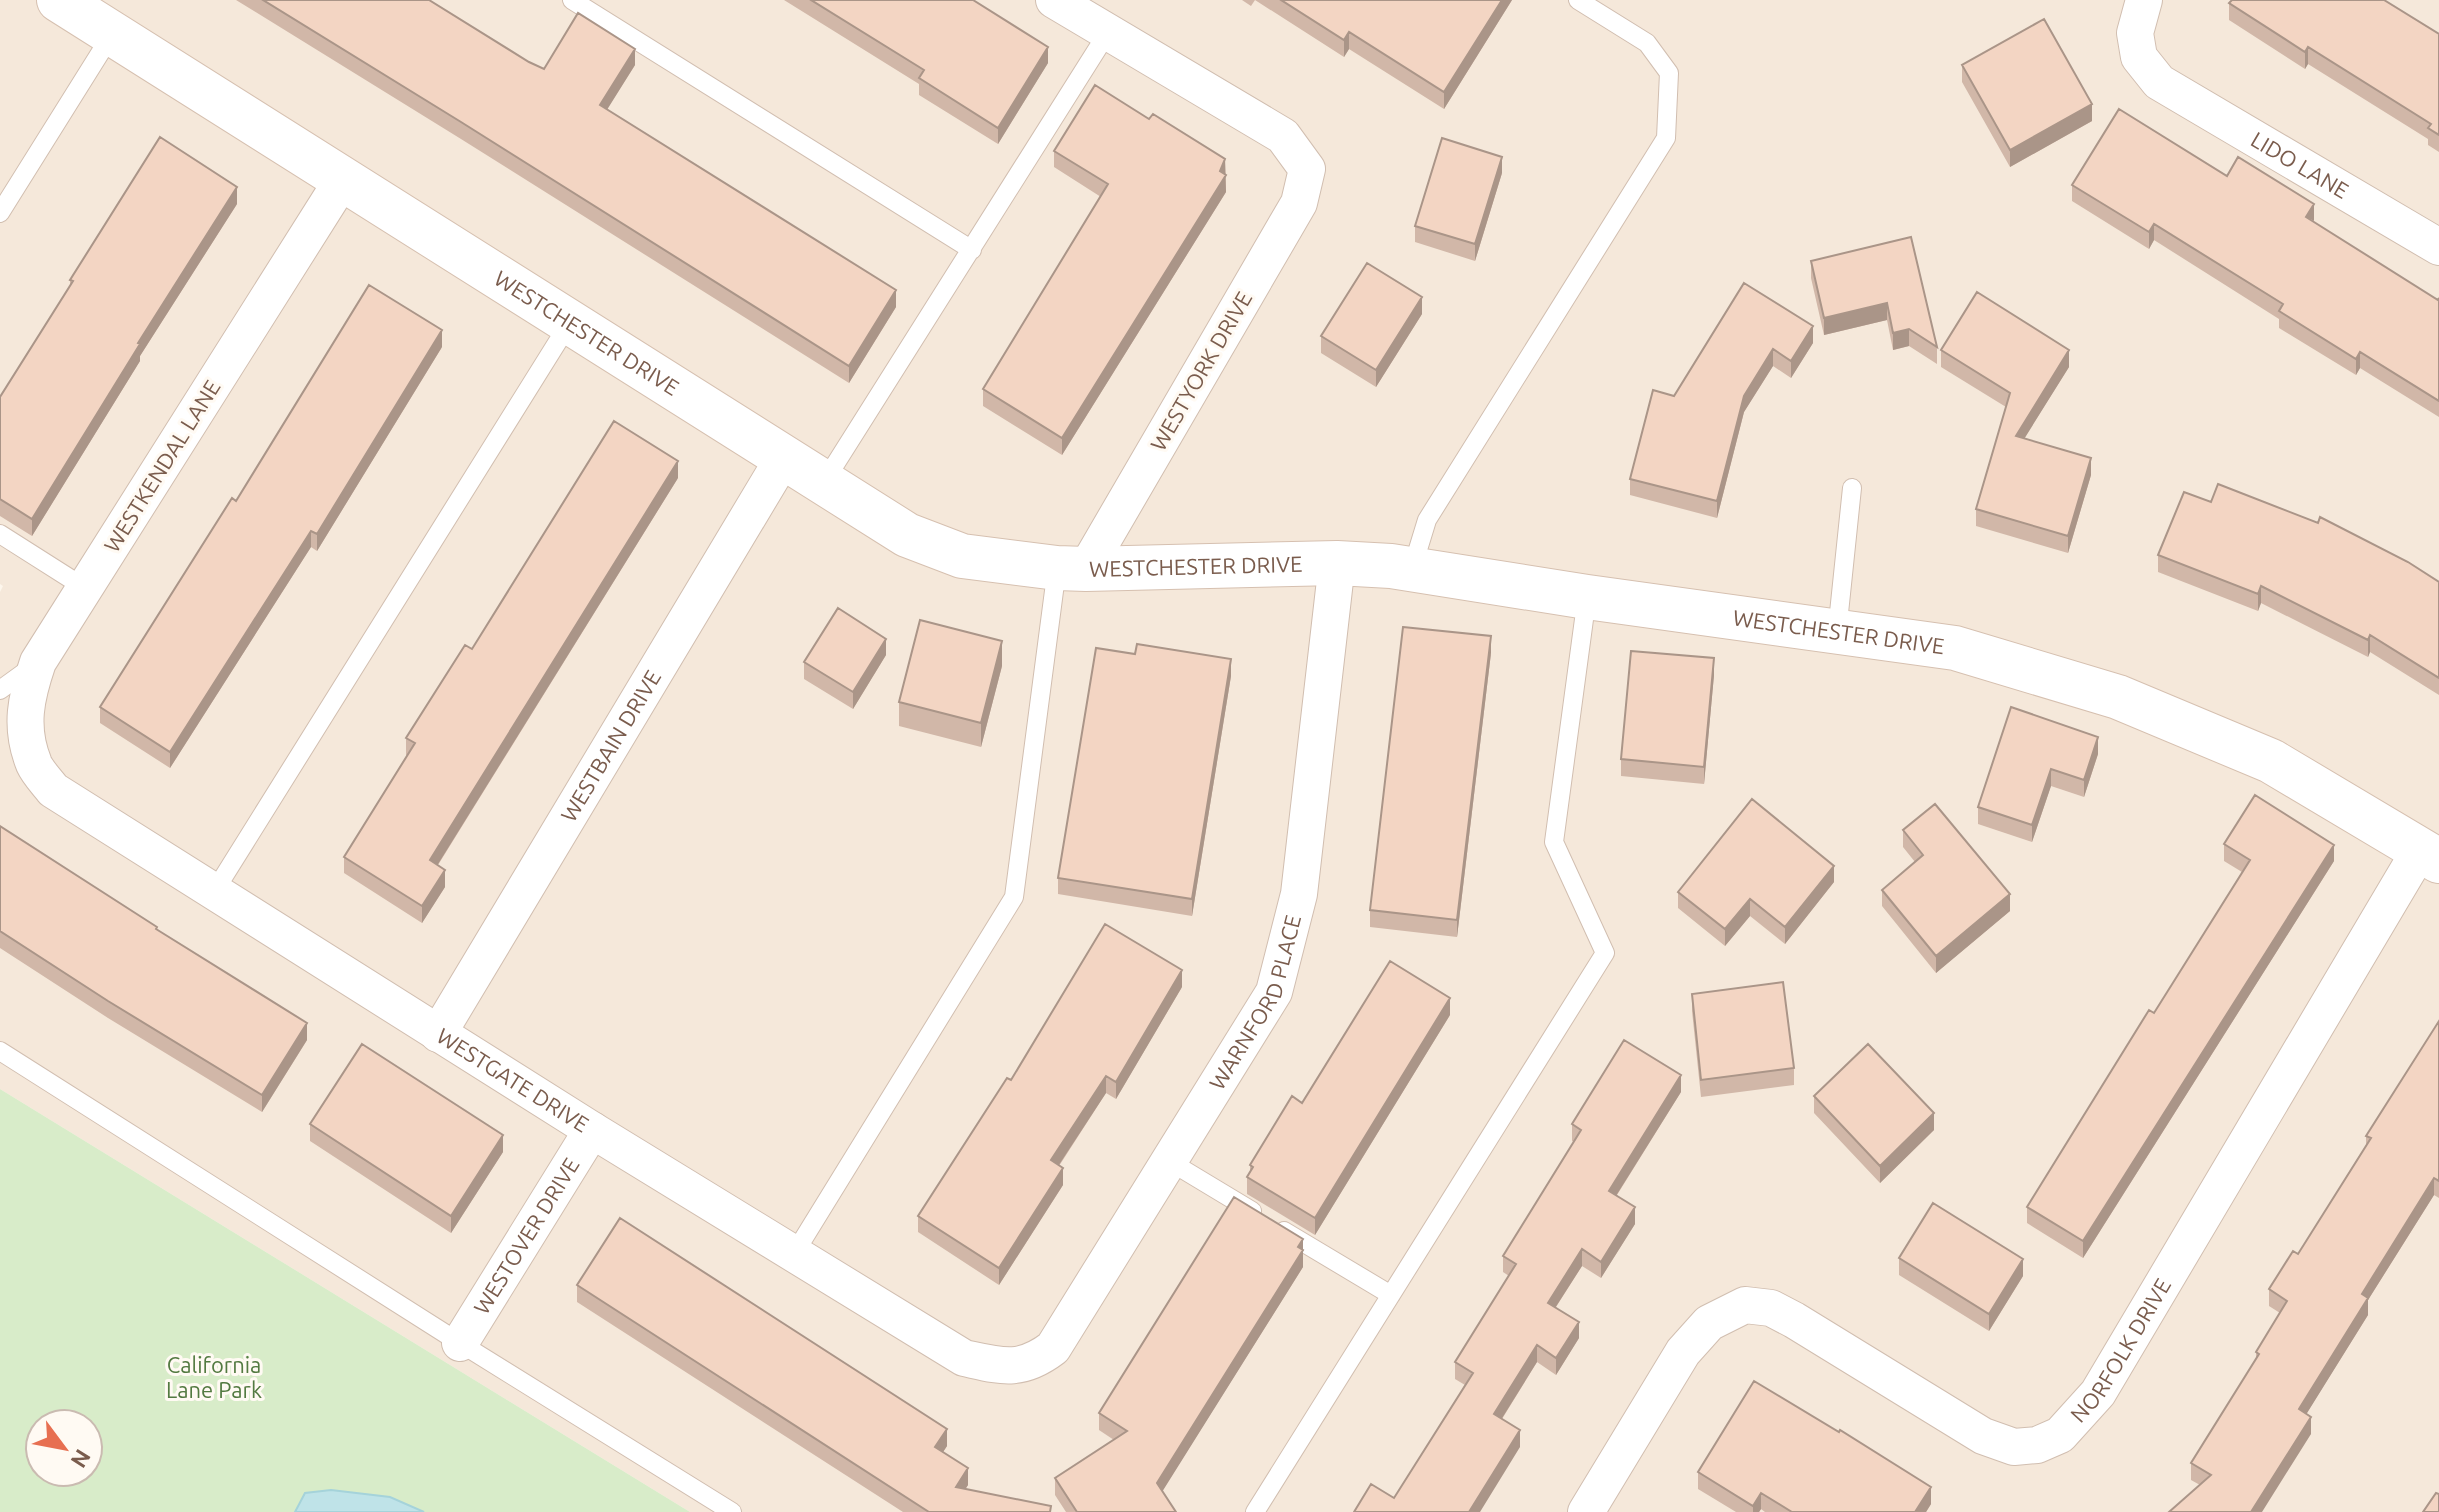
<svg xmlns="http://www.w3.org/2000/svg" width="2439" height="1512" font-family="Ubuntu,sans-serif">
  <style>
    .residential { fill: #f5e8da }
    .green { fill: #d8ecc9; fill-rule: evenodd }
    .water { fill: #bfe3e8; stroke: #a5d3da; stroke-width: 2 }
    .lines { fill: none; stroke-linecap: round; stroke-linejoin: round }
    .lane-casing { stroke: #d1beb0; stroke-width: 20 }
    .street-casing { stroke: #d1beb0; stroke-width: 38 }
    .secondary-casing { stroke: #d6c0b0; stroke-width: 46 }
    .lane { stroke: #fff; stroke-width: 18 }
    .street { stroke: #fff; stroke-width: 36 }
    .secondary { stroke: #fff; stroke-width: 44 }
    .wall { fill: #d1b7a8 }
    .shaded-wall { fill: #aa9588 }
    .building { fill: #f3d5c3; stroke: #aa9588; stroke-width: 2 }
    .labels { text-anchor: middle; stroke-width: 6; stroke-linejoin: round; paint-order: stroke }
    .street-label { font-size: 22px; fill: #7a5c4d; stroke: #fffaf3 }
    .park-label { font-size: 22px; fill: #537a41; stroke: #fffaf3 }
  </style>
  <rect width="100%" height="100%" fill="#fdf6ec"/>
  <path class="residential" d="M 0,0 L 2439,0 L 2439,1512 L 690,1512 L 0,1089 L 0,592 L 3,586 L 0,584 Z"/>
  <path class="green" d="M 0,1089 L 690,1512 L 0,1512 ZM 40,1424 L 88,1424 L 88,1472 L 40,1472 Z"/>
  <path class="water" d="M 331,1490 L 390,1497 L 424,1512 L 295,1512 L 305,1493 Z"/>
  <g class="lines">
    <g class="lane-casing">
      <path id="lane" d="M 572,0 L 972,250
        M 0,213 L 112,34
        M 824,482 L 1108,32
        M 0,534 L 85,588
        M 1412,569 L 1427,520 L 1666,138 L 1669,73 L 1647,43 L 1578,0
        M 1837,632 L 1852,488
        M 0,690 L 33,666
        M 214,892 L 570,322
        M 0,1051 L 460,1343 L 732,1512
        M 1169,1161 L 1252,1211
        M 1284,1231 L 1391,1295
        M 794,1254 L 1014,897 L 1057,568
        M 1255,1512 L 1605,953 L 1554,842 L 1587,597"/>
    </g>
    <g class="street-casing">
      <g id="street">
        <path d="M 1054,0 L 1283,136 L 1307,169 L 1299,203 L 1086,569"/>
        <path id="s1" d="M 2144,0 L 2135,33 L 2139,57 L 2159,82 L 2439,247"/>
        <path id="s2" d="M 343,179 L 38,662 C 26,697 19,727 34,764 C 38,773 47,782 53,790 L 592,1130 L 964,1358 C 1001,1366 1020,1373 1053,1348 L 1274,992 L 1299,894 L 1337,563"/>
        <path id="s3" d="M 438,1034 L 784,457"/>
        <path id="s4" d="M 460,1343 L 592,1130"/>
        <path id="s5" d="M 1586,1512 L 1683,1352 L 1709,1323 L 1745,1305 L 1771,1308 L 1794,1320 L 1983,1436 L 2014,1447 L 2037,1445 L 2060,1435 L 2098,1393 L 2420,850"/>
      </g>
    </g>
    <g class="secondary-casing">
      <g id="secondary">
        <path id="s6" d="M 59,0 L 907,535 L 962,556 L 1057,568 L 1086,569 L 1337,563 L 1391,566 L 1587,597 L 1955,648 L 2118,697 L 2271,761 L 2439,861"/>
      </g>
    </g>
    <use href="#lane" class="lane"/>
    <use href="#street" class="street"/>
    <use href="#secondary" class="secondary"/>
  </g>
  <path class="wall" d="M 236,0 L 429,0 L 529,62 L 544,69 L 635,65 L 607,109 L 896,307 L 849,383 L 461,139 Z
    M 784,0 L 973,0 L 1048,63 L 998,144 L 919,95 L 919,84 Z
    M 1242,0 L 1255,0 L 1251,6 Z
    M 1255,0 L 1512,0 L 1444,109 L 1349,49 L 1344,57 Z
    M 2229,3 L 2439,34 L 2439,152 L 2428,145 L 2428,139 L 2308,64 L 2305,69 L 2229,20 Z
    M 1962,65 L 2092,121 L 2010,167 L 1962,82 Z
    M 1149,119 L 1225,159 L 1226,192 L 1062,455 L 983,406 L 983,389 L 1101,197 L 1054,167 L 1054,151 Z
    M 1502,173 L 1475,261 L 1415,242 L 1415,226 Z
    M 2227,176 L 2313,222 L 2438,300 L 2439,298 L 2439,417 L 2360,368 L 2356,375 L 2279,328 L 2279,319 L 2154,240 L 2149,249 L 2072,201 L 2072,185 Z
    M 237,204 L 140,356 L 140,361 L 32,536 L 0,516 L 0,397 L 70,286 L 70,280 Z
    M 1911,237 L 1937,347 L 1937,364 L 1909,346 L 1893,350 L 1887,320 L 1824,335 L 1811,278 L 1811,261 Z
    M 1744,283 L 1813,343 L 1791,378 L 1773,366 L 1744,412 L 1717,518 L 1630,495 L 1630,479 L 1674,396 Z
    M 1422,314 L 1376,387 L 1321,353 L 1321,336 Z
    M 442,347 L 317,551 L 311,547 L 170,768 L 100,723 L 100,707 L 236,501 Z
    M 1941,350 L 2069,367 L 2024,438 L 2091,475 L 2068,553 L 1976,526 L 1976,509 L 2006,407 L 1941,367 Z
    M 678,478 L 438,865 L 445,887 L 422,923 L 344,873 L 344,857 L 407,755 L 406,755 L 406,738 L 472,649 Z
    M 2211,502 L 2439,582 L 2439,695 L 2370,652 L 2368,657 L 2261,603 L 2258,611 L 2158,572 L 2158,555 Z
    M 1491,653 L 1457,937 L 1370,927 L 1370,910 Z
    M 1135,654 L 1231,676 L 1192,916 L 1058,894 L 1058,878 Z
    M 886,655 L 853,709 L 804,679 L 804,662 Z
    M 1002,666 L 981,747 L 899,726 L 899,702 Z
    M 1714,675 L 1704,784 L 1621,776 L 1621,759 Z
    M 2098,737 L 2098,754 L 2084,797 L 2051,786 L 2032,842 L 1978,824 L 1978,807 Z
    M 0,826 L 157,929 L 307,1040 L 262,1112 L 108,1018 L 0,948 Z
    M 1903,830 L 2010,911 L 1936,973 L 1882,906 L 1882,890 L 1915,862 L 1903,847 Z
    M 2224,844 L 2334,861 L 2083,1258 L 2027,1223 L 2027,1207 L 2154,1013 L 2242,872 L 2224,861 Z
    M 1834,882 L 1785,944 L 1750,916 L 1725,946 L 1678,908 L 1678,892 Z
    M 1182,987 L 1116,1099 L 1106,1093 L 1059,1166 L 1063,1185 L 999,1285 L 918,1232 L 918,1216 L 1011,1080 Z
    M 1692,994 L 1794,1068 L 1794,1085 L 1701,1097 L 1692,1011 Z
    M 1450,1015 L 1315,1235 L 1247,1194 L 1247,1177 L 1250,1172 L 1250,1165 L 1302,1103 Z
    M 2439,1021 L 2439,1198 L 2434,1195 L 2368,1300 L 2368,1315 L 2306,1414 L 2311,1434 L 2200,1485 L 2191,1480 L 2191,1463 L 2256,1359 L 2256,1352 L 2280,1313 L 2269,1306 L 2269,1289 L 2298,1254 L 2366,1145 L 2366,1136 Z
    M 1681,1092 L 1617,1195 L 1635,1224 L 1601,1278 L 1582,1266 L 1556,1307 L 1579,1338 L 1556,1375 L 1537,1362 L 1502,1419 L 1520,1447 L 1394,1498 L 1465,1385 L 1455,1379 L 1455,1362 L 1509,1276 L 1503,1272 L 1503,1256 L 1574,1142 L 1572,1141 L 1572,1124 Z
    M 1814,1096 L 1934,1130 L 1880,1183 L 1814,1113 Z
    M 310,1124 L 503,1152 L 451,1233 L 310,1141 Z
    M 1303,1239 L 1303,1267 L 1162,1491 L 1176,1512 L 1066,1512 L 1055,1495 L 1055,1478 L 1114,1440 L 1099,1430 L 1099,1413 Z
    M 1899,1258 L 2023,1276 L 1989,1331 L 1899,1275 Z
    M 577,1285 L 947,1446 L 943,1452 L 968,1485 L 965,1489 L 1051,1512 L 903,1512 L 577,1302 Z
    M 1698,1472 L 1931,1504 L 1926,1512 L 1765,1512 L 1761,1509 L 1759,1512 L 1736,1512 L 1698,1489 Z"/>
  <path class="shaded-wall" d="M 1502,0 L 1512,0 L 1444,109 L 1444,92 Z
    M 1349,32 L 1349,49 L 1344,57 L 1344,40 Z
    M 1048,47 L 1048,63 L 998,144 L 998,128 Z
    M 2308,47 L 2308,64 L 2305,69 L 2305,52 Z
    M 635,49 L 635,65 L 600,121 L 600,105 Z
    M 2092,104 L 2092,121 L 2010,167 L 2010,150 Z
    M 1502,157 L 1502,173 L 1475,261 L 1475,244 Z
    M 1225,159 L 1226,192 L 1062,455 L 1062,438 L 1220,171 Z
    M 237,187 L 237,204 L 140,356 L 140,361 L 32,536 L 32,519 L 138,343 Z
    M 2314,204 L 2314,221 L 2306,217 Z
    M 2154,224 L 2154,240 L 2149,249 L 2149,232 Z
    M 896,290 L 896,307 L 849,383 L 849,366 Z
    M 1422,297 L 1422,314 L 1376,387 L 1376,370 Z
    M 1887,303 L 1887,320 L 1824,335 L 1824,318 Z
    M 1813,326 L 1813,343 L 1791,378 L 1791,361 Z
    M 1909,329 L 1909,346 L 1893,350 L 1893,333 Z
    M 442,330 L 442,347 L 317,551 L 317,534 Z
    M 1773,349 L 1773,366 L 1744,412 L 1717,518 L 1717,501 L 1744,396 Z
    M 2069,350 L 2069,367 L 2016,452 L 2016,436 Z
    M 2360,352 L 2360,368 L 2356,375 L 2356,359 Z
    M 2091,458 L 2091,475 L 2068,553 L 2068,536 Z
    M 678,461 L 678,478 L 430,877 L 430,860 Z
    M 311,531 L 311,547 L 170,768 L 170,752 Z
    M 2261,586 L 2261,603 L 2258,611 L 2258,594 Z
    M 2370,635 L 2370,652 L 2368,657 L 2368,640 Z
    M 1491,636 L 1491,653 L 1457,937 L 1457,920 Z
    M 886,639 L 886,655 L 853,709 L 853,692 Z
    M 1002,641 L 1002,666 L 981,747 L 981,723 Z
    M 1714,658 L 1714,675 L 1704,784 L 1704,767 Z
    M 1231,659 L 1231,676 L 1192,916 L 1192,899 Z
    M 2098,737 L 2098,754 L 2084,797 L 2084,780 Z
    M 2051,769 L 2051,786 L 2032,842 L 2032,825 Z
    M 2334,845 L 2334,861 L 2083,1258 L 2083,1241 Z
    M 1834,866 L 1834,882 L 1785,944 L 1785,927 Z
    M 445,870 L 445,887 L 422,923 L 422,906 Z
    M 2010,894 L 2010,911 L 1936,973 L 1936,956 Z
    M 1750,899 L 1750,916 L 1725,946 L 1725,929 Z
    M 1182,970 L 1182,987 L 1116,1099 L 1116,1082 Z
    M 1450,998 L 1450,1015 L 1315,1235 L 1315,1218 Z
    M 307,1023 L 307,1040 L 262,1112 L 262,1095 Z
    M 1681,1075 L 1681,1092 L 1609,1207 L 1609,1191 Z
    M 1106,1076 L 1106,1093 L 1051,1177 L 1051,1160 Z
    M 1934,1113 L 1934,1130 L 1880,1183 L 1880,1166 Z
    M 503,1135 L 503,1152 L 451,1233 L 451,1216 Z
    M 1063,1168 L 1063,1185 L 999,1285 L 999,1268 Z
    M 2434,1178 L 2434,1195 L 2368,1300 L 2368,1315 L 2299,1426 L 2299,1409 L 2362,1294 Z
    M 1635,1207 L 1635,1224 L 1601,1278 L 1601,1262 Z
    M 1303,1239 L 1303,1267 L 1157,1500 L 1157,1483 Z
    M 1582,1249 L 1582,1266 L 1548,1319 L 1548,1303 Z
    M 2023,1259 L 2023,1276 L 1989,1331 L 1989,1314 Z
    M 1579,1322 L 1579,1338 L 1556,1375 L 1556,1358 Z
    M 1537,1345 L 1537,1362 L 1494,1431 L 1494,1414 Z
    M 2311,1417 L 2311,1434 L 2262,1512 L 2251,1512 Z
    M 947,1429 L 947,1446 L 935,1464 L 935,1447 Z
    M 1520,1430 L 1520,1447 L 1480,1512 L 1469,1512 Z
    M 968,1468 L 968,1485 L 956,1504 L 956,1487 Z
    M 1931,1487 L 1931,1504 L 1926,1512 L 1915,1512 Z
    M 1761,1493 L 1761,1509 L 1759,1512 L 1753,1512 L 1753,1506 Z"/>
  <path class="building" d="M 263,0 L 429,0 L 529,62 L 544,69 L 578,13 L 635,49 L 600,105 L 896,290 L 849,366 L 461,122 Z
    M 811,0 L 973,0 L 1048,47 L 998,128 L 919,78 L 924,70 Z
    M 1281,0 L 1502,0 L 1444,92 L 1349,32 L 1344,40 Z
    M 2232,0 L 2384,0 L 2439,34 L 2439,135 L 2428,128 L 2431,124 L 2308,47 L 2305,52 L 2229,3 Z
    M 2044,19 L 2092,104 L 2010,150 L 1962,65 Z
    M 1095,85 L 1149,119 L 1153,114 L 1225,159 L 1220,171 L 1226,175 L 1062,438 L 983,389 L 1108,184 L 1054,151 Z
    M 2119,109 L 2227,176 L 2238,157 L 2314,204 L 2306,217 L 2438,300 L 2439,298 L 2439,401 L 2360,352 L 2356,359 L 2279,311 L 2283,304 L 2154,224 L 2149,232 L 2072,185 Z
    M 160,137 L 237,187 L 138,343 L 140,344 L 32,519 L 0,499 L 0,397 L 73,281 L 70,280 Z
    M 1442,138 L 1502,157 L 1475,244 L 1415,226 Z
    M 1911,237 L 1937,347 L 1909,329 L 1893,333 L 1887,303 L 1824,318 L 1811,261 Z
    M 1367,263 L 1422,297 L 1376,370 L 1321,336 Z
    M 1744,283 L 1813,326 L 1791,361 L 1773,349 L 1744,396 L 1717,501 L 1630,479 L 1653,390 L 1674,396 Z
    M 369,285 L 442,330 L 317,534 L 311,531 L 170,752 L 100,707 L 232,498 L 236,501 Z
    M 1977,292 L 2069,350 L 2016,436 L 2091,458 L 2068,536 L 1976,509 L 2010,393 L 1941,350 Z
    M 614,421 L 678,461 L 430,860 L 445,870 L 422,906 L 344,857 L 415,743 L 406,738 L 465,645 L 472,649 Z
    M 2218,484 L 2318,523 L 2320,517 L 2408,562 L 2439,582 L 2439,678 L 2370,635 L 2368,640 L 2261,586 L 2258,594 L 2158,555 L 2184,492 L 2211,502 Z
    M 838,608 L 886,639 L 853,692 L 804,662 Z
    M 920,620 L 1002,641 L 981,723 L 899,702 Z
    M 1403,627 L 1491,636 L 1457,920 L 1370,910 Z
    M 1137,644 L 1231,659 L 1192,899 L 1058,878 L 1096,648 L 1135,654 Z
    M 1631,651 L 1714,658 L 1704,767 L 1621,759 Z
    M 2011,707 L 2098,737 L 2084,780 L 2051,769 L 2032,825 L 1978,807 Z
    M 2255,795 L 2334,845 L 2083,1241 L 2027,1207 L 2149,1010 L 2154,1013 L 2250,860 L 2224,844 Z
    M 1752,799 L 1834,866 L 1785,927 L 1750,899 L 1725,929 L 1678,892 Z
    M 1935,804 L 2010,894 L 1936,956 L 1882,890 L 1923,855 L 1903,830 Z
    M 0,826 L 157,927 L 156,929 L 307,1023 L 262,1095 L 108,1001 L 0,931 Z
    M 1105,924 L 1182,970 L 1116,1082 L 1106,1076 L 1051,1160 L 1063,1168 L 999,1268 L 918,1216 L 1007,1078 L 1011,1080 Z
    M 1390,961 L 1450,998 L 1315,1218 L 1247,1177 L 1253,1167 L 1250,1165 L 1292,1096 L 1302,1103 Z
    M 1783,982 L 1794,1068 L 1701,1080 L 1692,994 Z
    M 2439,1021 L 2439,1181 L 2434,1178 L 2362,1294 L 2368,1298 L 2299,1409 L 2311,1417 L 2251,1512 L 2169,1512 L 2211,1475 L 2191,1463 L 2259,1354 L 2256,1352 L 2287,1301 L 2269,1289 L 2293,1251 L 2298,1254 L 2371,1138 L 2366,1136 Z
    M 1624,1040 L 1681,1075 L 1609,1191 L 1635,1207 L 1601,1262 L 1582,1249 L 1548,1303 L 1579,1322 L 1556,1358 L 1537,1345 L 1494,1414 L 1520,1430 L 1469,1512 L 1354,1512 L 1371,1484 L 1394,1498 L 1473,1373 L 1455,1362 L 1516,1264 L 1503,1256 L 1581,1130 L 1572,1124 Z
    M 362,1044 L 503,1135 L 451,1216 L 310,1124 Z
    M 1868,1044 L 1934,1113 L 1880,1166 L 1814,1096 Z
    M 1234,1197 L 1303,1239 L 1298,1247 L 1303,1250 L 1157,1483 L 1176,1512 L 1077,1512 L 1055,1478 L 1127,1431 L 1099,1413 Z
    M 1933,1203 L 2023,1259 L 1989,1314 L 1899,1258 Z
    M 620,1218 L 947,1429 L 935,1447 L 968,1468 L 956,1487 L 1051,1506 L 1050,1512 L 929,1512 L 577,1285 Z
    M 1754,1381 L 1839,1432 L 1840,1430 L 1931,1487 L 1915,1512 L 1792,1512 L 1761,1493 L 1753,1506 L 1698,1472 Z
    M 2436,1493 L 2439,1494 L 2439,1512 L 2423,1512 Z"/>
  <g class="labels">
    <g class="street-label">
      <text dy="8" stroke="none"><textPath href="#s1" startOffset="254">LIDO LANE</textPath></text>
      <text dy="8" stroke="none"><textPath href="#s6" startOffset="624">WESTCHESTER DRIVE</textPath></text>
      <text transform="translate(1201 371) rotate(-60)" y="8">WESTYORK DRIVE</text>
      <text transform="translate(162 466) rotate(-58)" y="8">WESTKENDAL LANE</text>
      <text dy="8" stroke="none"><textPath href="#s6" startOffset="1296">WESTCHESTER DRIVE</textPath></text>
      <text dy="8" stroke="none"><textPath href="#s6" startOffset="1944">WESTCHESTER DRIVE</textPath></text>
      <text dy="8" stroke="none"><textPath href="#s3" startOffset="336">WESTBAIN DRIVE</textPath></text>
      <text dy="8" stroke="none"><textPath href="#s2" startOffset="2278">WARNFORD PLACE</textPath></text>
      <text dy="8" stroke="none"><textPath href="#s2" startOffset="1252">WESTGATE DRIVE</textPath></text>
      <text dy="8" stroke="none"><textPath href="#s4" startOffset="126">WESTOVER DRIVE</textPath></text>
      <text dy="8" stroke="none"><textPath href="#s5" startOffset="726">NORFOLK DRIVE</textPath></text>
    </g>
    <g class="park-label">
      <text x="214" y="1373">California<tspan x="214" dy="25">Lane Park</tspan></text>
    </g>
  </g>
  <g transform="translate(64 1448) rotate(122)"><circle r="38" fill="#fffaf3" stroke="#cabbb1" stroke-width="2"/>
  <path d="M0-6L14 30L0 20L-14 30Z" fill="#e76f51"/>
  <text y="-12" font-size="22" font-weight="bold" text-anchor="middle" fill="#7a5c4d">N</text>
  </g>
</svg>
